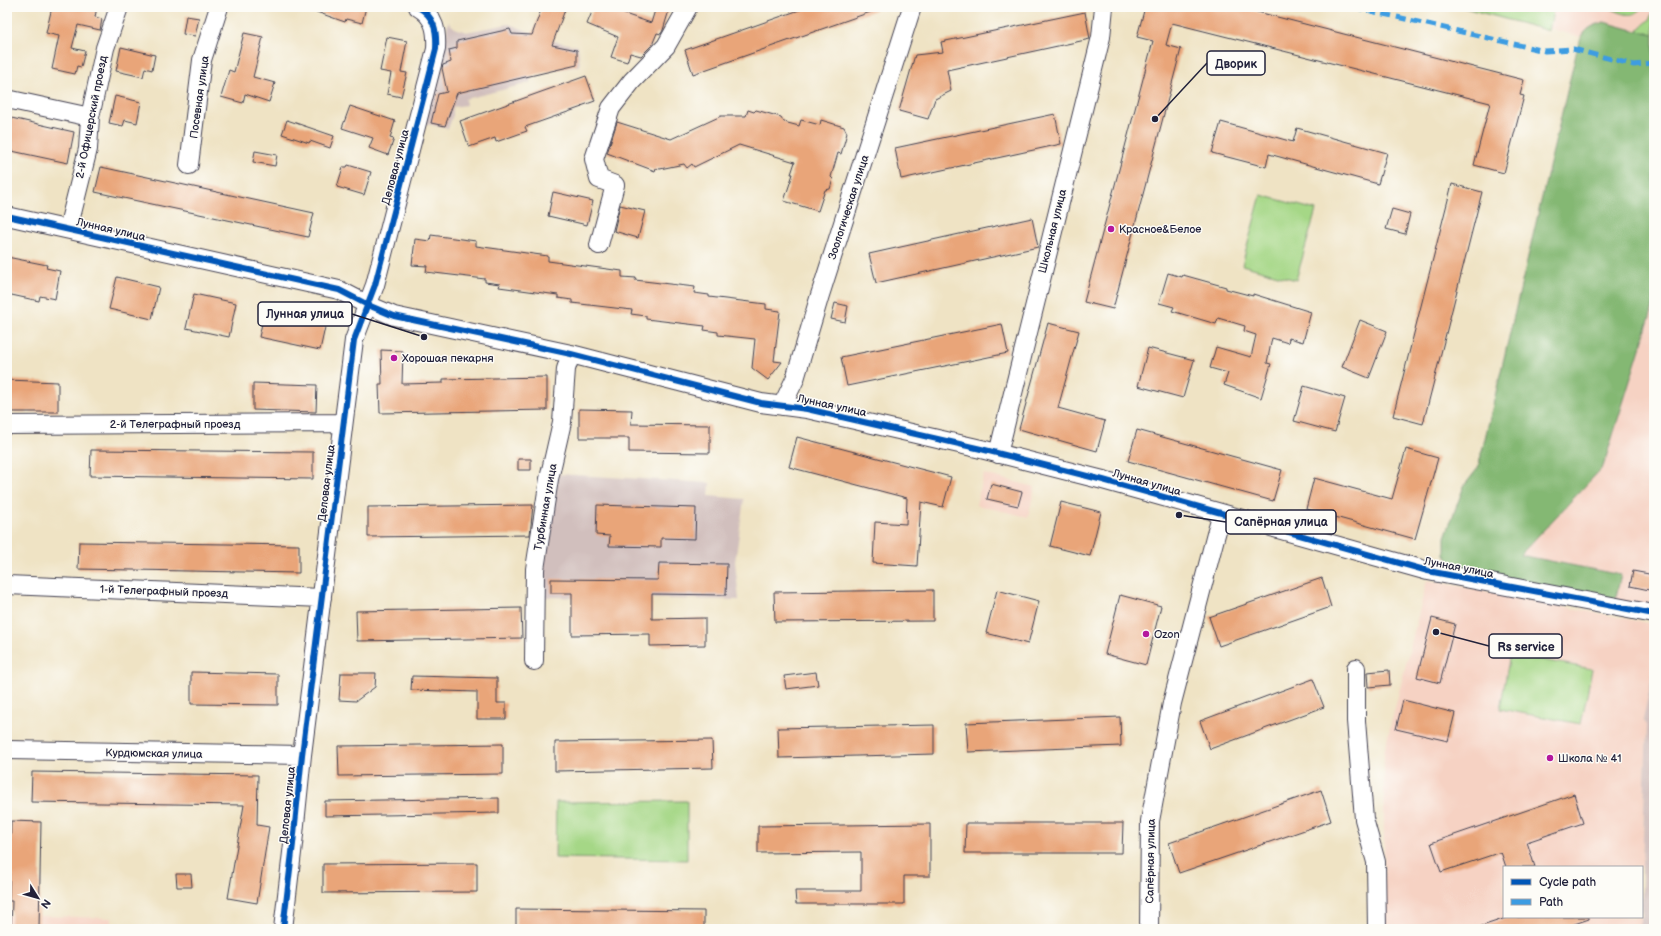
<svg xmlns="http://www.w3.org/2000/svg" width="1661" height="936" font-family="'Balsamiq Sans',sans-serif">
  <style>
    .built { fill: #f6d2c3 }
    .industrial { fill: #d1bfbd }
    .green { fill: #a5d786; stroke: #647c60 }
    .forest { fill: #84b873; stroke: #536d57 }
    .building { fill: #e9a579 }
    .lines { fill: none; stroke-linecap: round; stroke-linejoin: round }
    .minor-casing { stroke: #413f50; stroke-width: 20 }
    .minor { stroke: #fff; stroke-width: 18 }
    .quiet { stroke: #3c9ce2; stroke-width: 5; stroke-dasharray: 10 5; stroke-linecap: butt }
    .cycleway-casing { stroke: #fdfcf7; stroke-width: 8 }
    .cycleway { stroke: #0057b8; stroke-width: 6 }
    .poi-dot { fill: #b5179e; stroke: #fdfcf7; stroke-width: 1.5 }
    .labels { text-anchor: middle; stroke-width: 3; stroke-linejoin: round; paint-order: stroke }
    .street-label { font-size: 11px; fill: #22223b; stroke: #fdfcf7 }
    .poi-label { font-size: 11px; fill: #22223b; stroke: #fdfcf7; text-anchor: start }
    .leader { fill: none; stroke: #22223b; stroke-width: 1.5 }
    .callout-dot { fill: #22223b; stroke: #fdfcf7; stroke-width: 1.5 }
    .callout { fill: #fdfcf7; stroke: #22223b; stroke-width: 1.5 }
    .callout-label { font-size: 12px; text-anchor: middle; font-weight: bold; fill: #22223b }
  </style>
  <rect width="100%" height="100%" fill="#fdfcf7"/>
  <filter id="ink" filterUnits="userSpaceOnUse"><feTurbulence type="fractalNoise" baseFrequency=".025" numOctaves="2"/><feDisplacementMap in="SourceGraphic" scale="8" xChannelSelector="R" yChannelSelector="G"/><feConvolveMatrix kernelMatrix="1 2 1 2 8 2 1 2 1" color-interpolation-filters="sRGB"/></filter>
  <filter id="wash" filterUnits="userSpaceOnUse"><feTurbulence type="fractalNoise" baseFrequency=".012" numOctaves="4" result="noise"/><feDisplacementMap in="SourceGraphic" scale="16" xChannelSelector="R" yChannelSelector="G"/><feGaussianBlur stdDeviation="0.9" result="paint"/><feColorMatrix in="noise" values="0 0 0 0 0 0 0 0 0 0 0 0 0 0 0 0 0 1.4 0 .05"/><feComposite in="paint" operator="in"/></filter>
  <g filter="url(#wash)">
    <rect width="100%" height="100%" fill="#efe3c4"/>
    <path class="built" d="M 1474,7 L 1654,7 L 1654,47 L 1584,38 Z
      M 1654,102 L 1654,610 L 1494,576 Z
      M 984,474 L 1035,487 L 1028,517 L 976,505 Z
      M 1427,580 L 1654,624 L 1654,666 L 1643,720 L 1647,725 L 1642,867 L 1504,867 L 1504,917 L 1640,917 L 1640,929 L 1384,929 L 1384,752 Z
      M 7,915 L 112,918 L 111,929 L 7,929 Z"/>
    <path class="industrial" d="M 448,22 L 455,28 L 466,32 L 509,24 L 554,41 L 578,46 L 580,66 L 531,74 L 530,83 L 465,99 L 466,105 L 453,107 L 453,115 L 448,129 L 424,123 L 446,36 Z
      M 558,474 L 710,483 L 709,496 L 744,499 L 735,562 L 739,600 L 543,597 L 543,572 Z
      M 1654,667 L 1654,929 L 1640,929 L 1640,917 L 1642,917 L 1642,867 L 1647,725 L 1643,720 Z"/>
    <path class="green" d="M 1461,7 L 1554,7 L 1549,31 Z
      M 1608,7 L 1641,7 C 1635,21 1618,12 1608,7 Z
      M 1654,10 L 1654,34 L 1637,31 L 1649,20 Z
      M 1261,195 L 1316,210 L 1296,280 L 1242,265 Z
      M 1510,654 L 1592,669 L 1581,724 L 1500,709 Z
      M 687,801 L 687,860 L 555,858 L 556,802 Z"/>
    <path class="forest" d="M 1604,22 L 1637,31 L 1654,34 L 1654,304 L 1603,467 L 1520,555 L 1621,575 L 1615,601 L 1452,567 L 1445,554 L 1445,537 L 1464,486 L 1478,468 L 1578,45 C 1584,30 1588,27 1604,22 Z"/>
    <g id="blocks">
      <path class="building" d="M 52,7 L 97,7 L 95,17 L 102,19 L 100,30 L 78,25 L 72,48 L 85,51 L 81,67 L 77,66 L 75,74 L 52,69 L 59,36 L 46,33 Z
        M 308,7 L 366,7 L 362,23 L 346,19 L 345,22 L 308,9 Z
        M 542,7 L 566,7 L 552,45 L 577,50 L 577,65 L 457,93 L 445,126 L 431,123 L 438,94 L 447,92 L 442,68 L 443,65 L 451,62 L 449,50 L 457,48 L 457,41 L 510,29 L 512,34 L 532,35 Z
        M 594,7 L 614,7 L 613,10 L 651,23 L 656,7 L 670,7 L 663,30 L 661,34 L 657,33 L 652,45 L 641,56 L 630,53 L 627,62 L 611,57 L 618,37 L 587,24 Z
        M 808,7 L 878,7 L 879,9 L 693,74 L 685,50 Z
        M 1145,7 L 1238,7 L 1524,80 L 1520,95 L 1524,96 L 1504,173 L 1474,165 L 1490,103 L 1172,23 L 1166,45 L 1181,49 L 1113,309 L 1084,302 L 1153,41 L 1137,37 Z
        M 1085,12 L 1090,39 L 947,70 L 951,91 L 935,99 L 928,119 L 899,111 L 915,55 L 943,52 L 941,42 Z
        M 186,16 L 199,18 L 195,36 L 183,34 Z
        M 244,33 L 263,37 L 253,77 L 275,83 L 269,102 L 245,94 L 243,103 L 221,97 L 229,70 L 234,72 Z
        M 387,37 L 407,41 L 401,72 L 407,73 L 401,97 L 387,94 L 391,73 L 380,71 Z
        M 121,47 L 155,55 L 152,70 L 145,68 L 143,77 L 116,71 Z
        M 586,76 L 595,101 L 581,106 L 582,107 L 525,127 L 527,131 L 496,142 L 495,138 L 469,147 L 460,121 Z
        M 115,96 L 141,102 L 137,123 L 125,120 L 123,126 L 109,123 Z
        M 350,106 L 395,121 L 390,138 L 394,139 L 388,155 L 369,148 L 373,138 L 342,128 Z
        M 748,110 L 754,112 L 756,110 L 781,117 L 784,122 L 799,126 L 801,120 L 820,125 L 821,120 L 844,127 L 847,133 L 841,154 L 838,153 L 831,177 L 833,179 L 830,189 L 825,190 L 818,211 L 784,201 L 793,174 L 791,174 L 795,162 L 739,145 L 694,167 L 692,164 L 687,168 L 684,164 L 660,169 L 656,168 L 655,171 L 607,153 L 617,122 L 671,139 L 721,116 L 746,116 Z
        M 1055,114 L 1061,144 L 901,179 L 895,148 Z
        M 7,117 L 74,132 L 68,163 L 7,150 Z
        M 287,120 L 334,136 L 330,148 L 310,141 L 309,143 L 282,134 Z
        M 1221,122 L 1293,142 L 1297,128 L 1387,153 L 1378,184 L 1269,154 L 1266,167 L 1212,153 Z
        M 255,151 L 277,155 L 275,166 L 253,162 Z
        M 348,165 L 371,172 L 364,195 L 337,187 L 343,167 L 347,167 Z
        M 101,167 L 314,213 L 308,237 L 95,192 Z
        M 1452,184 L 1482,192 L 1423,424 L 1393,416 Z
        M 553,192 L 593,201 L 587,225 L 548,216 Z
        M 620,205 L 645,211 L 638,238 L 614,231 Z
        M 1392,209 L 1410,214 L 1405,234 L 1386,229 Z
        M 1032,218 L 1038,247 L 876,283 L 869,254 Z
        M 431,235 L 476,241 L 476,246 L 548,256 L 548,261 L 622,271 L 622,277 L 636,278 L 635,280 L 695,287 L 694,293 L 709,295 L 709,297 L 766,304 L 766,309 L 780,311 L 774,361 L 782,362 L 768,380 L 752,368 L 755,339 L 718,335 L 718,332 L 704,330 L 705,326 L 646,319 L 646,316 L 631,314 L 632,310 L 572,303 L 572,300 L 558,298 L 558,295 L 499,287 L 500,284 L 485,282 L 485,279 L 426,272 L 427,266 L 412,265 L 415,239 L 430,241 Z
        M 7,257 L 47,265 L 46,268 L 60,271 L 55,299 L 40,296 L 39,301 L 7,294 Z
        M 1168,273 L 1182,277 L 1183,275 L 1226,287 L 1226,289 L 1253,296 L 1253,294 L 1311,312 L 1303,342 L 1289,338 L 1288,343 L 1272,338 L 1267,363 L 1271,364 L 1261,398 L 1224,385 L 1228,373 L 1210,368 L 1216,347 L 1251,357 L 1256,335 L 1244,331 L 1245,326 L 1218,318 L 1216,324 L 1172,311 L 1174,307 L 1159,303 Z
        M 117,277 L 159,287 L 152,319 L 109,309 Z
        M 194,294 L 236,303 L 229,337 L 186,328 Z
        M 835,303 L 848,306 L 845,322 L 831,319 Z
        M 265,310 L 326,323 L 320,350 L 259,337 Z
        M 1360,320 L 1387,331 L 1369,378 L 1342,367 Z
        M 1048,323 L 1079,331 L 1058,408 L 1105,421 L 1097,451 L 1019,429 Z
        M 1002,324 L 1008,353 L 847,386 L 841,357 Z
        M 1148,348 L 1194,360 L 1183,398 L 1138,386 Z
        M 381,350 L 403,351 L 402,384 L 443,383 L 443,379 L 547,377 L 547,410 L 380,413 L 379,384 L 382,384 Z
        M 7,380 L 58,382 L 58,412 L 7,412 Z
        M 253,383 L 317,385 L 316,412 L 253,410 Z
        M 1304,386 L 1345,398 L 1335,432 L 1294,421 Z
        M 579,409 L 632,410 L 631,424 L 710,425 L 710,453 L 629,452 L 629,438 L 579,438 Z
        M 1137,430 L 1282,470 L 1273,501 L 1128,461 Z
        M 797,437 L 951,477 L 943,507 L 921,502 L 917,566 L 873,563 L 875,522 L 906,524 L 907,498 L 789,467 Z
        M 1406,449 L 1438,458 L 1415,539 L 1306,509 L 1314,478 L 1392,499 Z
        M 91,450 L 313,452 L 313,479 L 90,476 Z
        M 518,459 L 531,459 L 531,470 L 518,470 Z
        M 991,484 L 1022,492 L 1018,506 L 987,499 Z
        M 1061,502 L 1101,512 L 1090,556 L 1050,546 Z
        M 533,505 L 530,535 L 368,537 L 368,507 Z
        M 597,505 L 696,508 L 695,539 L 661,538 L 661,547 L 609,546 L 610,536 L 596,535 Z
        M 79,542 L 299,545 L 299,573 L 78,569 Z
        M 659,563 L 727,564 L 726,595 L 652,594 L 652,619 L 705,618 L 705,645 L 650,646 L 650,634 L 572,635 L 572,593 L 551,593 L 551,579 L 658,580 Z
        M 1633,571 L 1654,575 L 1654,591 L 1630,586 Z
        M 1322,578 L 1331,607 L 1219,646 L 1209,617 Z
        M 933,590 L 933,621 L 775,622 L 774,592 Z
        M 997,590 L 1039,601 L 1028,644 L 986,633 Z
        M 1120,595 L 1161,606 L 1146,665 L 1105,654 Z
        M 521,608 L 522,638 L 357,641 L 356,611 Z
        M 1432,618 L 1455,624 L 1440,683 L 1417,677 Z
        M 1389,670 L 1390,685 L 1368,687 L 1367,672 Z
        M 191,672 L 278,674 L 278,705 L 191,704 Z
        M 816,672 L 818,685 L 786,689 L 784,676 Z
        M 341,673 L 376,673 L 375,687 L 356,701 L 339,700 Z
        M 412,676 L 497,678 L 497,703 L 506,703 L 506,719 L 477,719 L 477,692 L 411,690 Z
        M 1313,679 L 1324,707 L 1210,749 L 1200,721 Z
        M 1403,700 L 1455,713 L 1448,741 L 1396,729 Z
        M 1120,717 L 1121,746 L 968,752 L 966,723 Z
        M 934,725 L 934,754 L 779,758 L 778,728 Z
        M 712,740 L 713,768 L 555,771 L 555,742 Z
        M 503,744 L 503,774 L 339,776 L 338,746 Z
        M 32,772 L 258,775 L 257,825 L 269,827 L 257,903 L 228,898 L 244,805 L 31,802 Z
        M 1321,790 L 1331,821 L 1179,873 L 1169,843 Z
        M 1574,794 L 1583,823 L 1527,842 L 1535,867 L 1506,867 L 1501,852 L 1441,872 L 1431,843 Z
        M 499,798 L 499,813 L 325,816 L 325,801 Z
        M 11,821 L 41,822 L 39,929 L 11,929 L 12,901 L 9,901 Z
        M 966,823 L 1123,823 L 1122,853 L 965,853 Z
        M 930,824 L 930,876 L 904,876 L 904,904 L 796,904 L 795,891 L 861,891 L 861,852 L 758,853 L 758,826 Z
        M 477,863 L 477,892 L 323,893 L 323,864 Z
        M 176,874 L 191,874 L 192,887 L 177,887 Z
        M 516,909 L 704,911 L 704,929 L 516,929 Z
        M 1509,917 L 1589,917 L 1589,919 L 1560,929 L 1480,929 L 1479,927 Z"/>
    </g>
  </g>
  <g filter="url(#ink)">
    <use href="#blocks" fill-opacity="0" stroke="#413f50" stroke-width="1"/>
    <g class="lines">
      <g class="minor-casing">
        <path id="minor" d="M 7,99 L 90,117
          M 189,165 L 202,60 L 219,7
          M 7,216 L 339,290 L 368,305 L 394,316 L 571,354 L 761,403 L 807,409 L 981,449 L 1103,480 L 1428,571 L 1654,614
          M 68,229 L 88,149 L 90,117 L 105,48 L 119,7
          M 599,245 L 615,185 L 599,179 L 594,159 L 611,108 L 632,81 L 666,46 L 688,7
          M 782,406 L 795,379 L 820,295 L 912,7
          M 7,425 L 343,423
          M 998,454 L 1101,37 L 1104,7
          M 7,585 L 322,598
          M 534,661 L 535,569 L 549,479 L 562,422 L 566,369 L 571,354
          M 1356,668 L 1356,721 L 1364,819 L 1376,862 L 1377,929
          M 7,750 L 302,755
          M 283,929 L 293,844 L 302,755 L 354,340 L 375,285 L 436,49 C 437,31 435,17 418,7
          M 1149,929 L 1150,821 L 1172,703 L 1216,534 L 1222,514"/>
      </g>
      <use href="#minor" class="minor"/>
      <path class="quiet" d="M 1353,7 L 1545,51 L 1573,49 L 1634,65 L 1654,63"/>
      <g class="cycleway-casing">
        <path id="cycleway" d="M 7,216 L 339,290 L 368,305 L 394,316 L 571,354 L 761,403 L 807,409 L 981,449 L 1103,480 L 1428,571 L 1654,614
          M 283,929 L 293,844 L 302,755 L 354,340 L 375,285 L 436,49 C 437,31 435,17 418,7"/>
      </g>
      <use href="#cycleway" class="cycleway"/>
    </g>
  </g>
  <g class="poi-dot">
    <circle cx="1111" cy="229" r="4"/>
    <circle cx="394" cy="358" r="4"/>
    <circle cx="1146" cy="634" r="4"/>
    <circle cx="1550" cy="758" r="4"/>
  </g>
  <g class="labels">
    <g class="street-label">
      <text transform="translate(199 97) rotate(-82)" y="4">Посевная улица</text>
      <text transform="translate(91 117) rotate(-79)" y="4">2-й Офицерский проезд</text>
      <text transform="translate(395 167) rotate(-75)" y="4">Деловая улица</text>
      <text transform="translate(848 207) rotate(-72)" y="4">Зоологическая улица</text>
      <text transform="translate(111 229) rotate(13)" y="4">Лунная улица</text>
      <text transform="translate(1052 231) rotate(-76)" y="4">Школьная улица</text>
      <text transform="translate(832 405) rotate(12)" y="4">Лунная улица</text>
      <text x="175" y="428">2-й Телеграфный проезд</text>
      <text transform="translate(1147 482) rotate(16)" y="4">Лунная улица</text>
      <text transform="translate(326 483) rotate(-83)" y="4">Деловая улица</text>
      <text transform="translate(545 507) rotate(-80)" y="4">Турбинная улица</text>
      <text transform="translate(1459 567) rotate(11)" y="4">Лунная улица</text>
      <text transform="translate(164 591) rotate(2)" y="4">1-й Телеграфный проезд</text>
      <text transform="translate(154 753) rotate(1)" y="4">Курдюмская улица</text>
      <text transform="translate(287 805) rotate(-84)" y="4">Деловая улица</text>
      <text transform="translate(1150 861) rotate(-89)" y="4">Сапёрная улица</text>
    </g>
    <g class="poi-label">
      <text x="1119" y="233">Красное&amp;Белое</text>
      <text x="402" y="362">Хорошая пекарня</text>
      <text x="1154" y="638">Ozon</text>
      <text x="1558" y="762">Школа № 41</text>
    </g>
  </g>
  <path class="leader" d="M1155 119L1207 63M424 337L352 314M1179 515L1226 522M1436 632L1489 646"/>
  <g class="callout-dot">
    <circle cx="1155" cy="119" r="4"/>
    <circle cx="424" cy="337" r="4"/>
    <circle cx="1179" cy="515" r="4"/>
    <circle cx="1436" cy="632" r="4"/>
  </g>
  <g class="callout">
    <rect x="1207" y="51" width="58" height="24" rx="4"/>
    <rect x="258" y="302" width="94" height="24" rx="4"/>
    <rect x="1226" y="510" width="110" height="24" rx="4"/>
    <rect x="1489" y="634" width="73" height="24" rx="4"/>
  </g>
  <g class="callout-label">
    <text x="1236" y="68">Дворик</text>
    <text x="305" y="318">Лунная улица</text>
    <text x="1281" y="526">Сапёрная улица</text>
    <text x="1526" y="651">Rs service</text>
  </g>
  <rect width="1661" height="936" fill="none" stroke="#fdfcf7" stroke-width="24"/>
  <rect x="1503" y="866" width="140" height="52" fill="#fdfcf7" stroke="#a5a5ac"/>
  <rect x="1511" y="879" width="20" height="6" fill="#0057b8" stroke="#a5a5ac"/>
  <text x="1539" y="886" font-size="12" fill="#22223b">Cycle path</text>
  <rect x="1511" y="899" width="20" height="6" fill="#3c9ce2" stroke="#a5a5ac"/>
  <text x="1539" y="906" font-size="12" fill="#22223b">Path</text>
  <g transform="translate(38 898) rotate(127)" stroke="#fdfcf7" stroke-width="3" paint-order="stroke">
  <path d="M0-3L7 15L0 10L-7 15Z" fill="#22223b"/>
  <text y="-6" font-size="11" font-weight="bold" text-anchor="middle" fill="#22223b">N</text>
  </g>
</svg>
